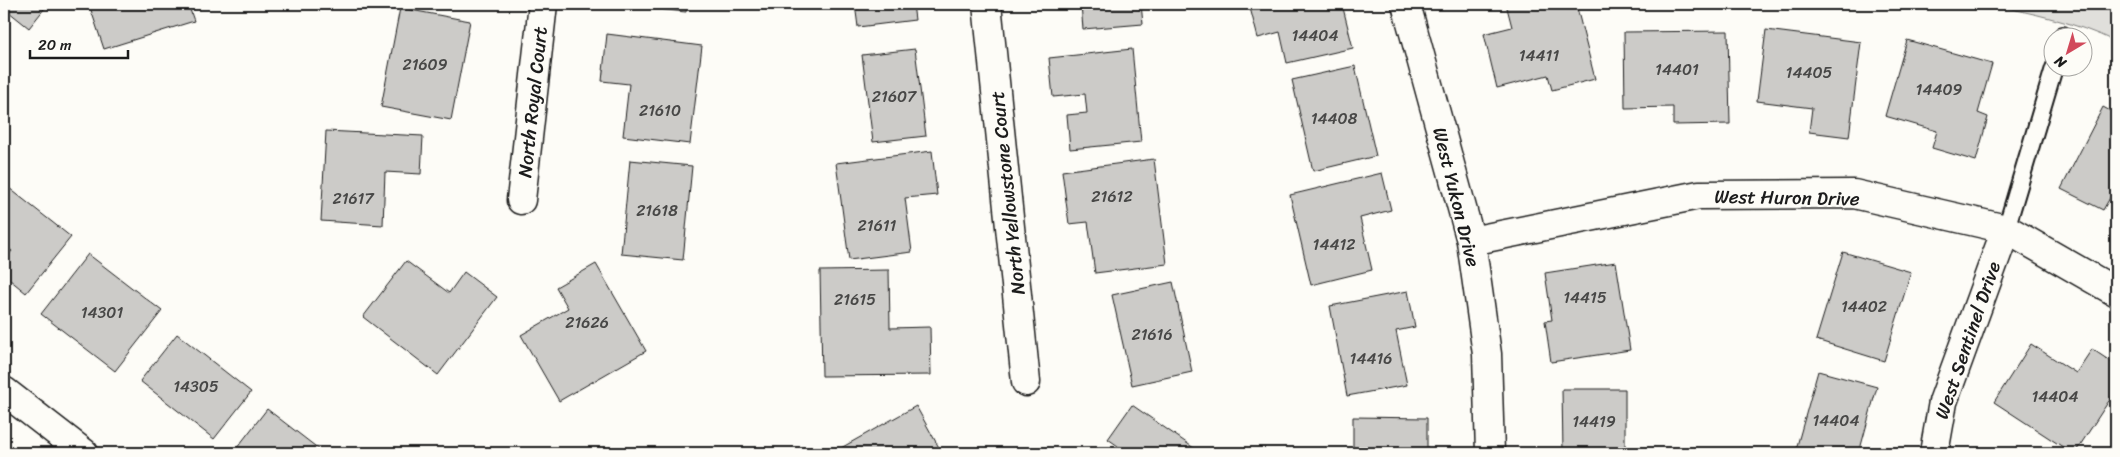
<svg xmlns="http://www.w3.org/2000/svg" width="2120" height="457" font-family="Sriracha,sans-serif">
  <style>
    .green { fill: #e0dfdb; stroke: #7e7e7c }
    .building { fill: #cccbc8; stroke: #1c1c1c }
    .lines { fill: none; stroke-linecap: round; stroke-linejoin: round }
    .service-casing { stroke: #1c1c1c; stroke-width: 20 }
    .minor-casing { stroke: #1c1c1c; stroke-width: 31 }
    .service { stroke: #fdfcf7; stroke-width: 16 }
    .minor { stroke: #fdfcf7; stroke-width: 28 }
    .labels { text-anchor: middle; stroke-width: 4; stroke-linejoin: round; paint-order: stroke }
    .number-label { font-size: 16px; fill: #484847 }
    .street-label { font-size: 19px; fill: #1c1c1c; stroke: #fdfcf7 }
  </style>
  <rect width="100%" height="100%" fill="#fdfcf7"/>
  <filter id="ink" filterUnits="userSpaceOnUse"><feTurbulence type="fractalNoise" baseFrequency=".02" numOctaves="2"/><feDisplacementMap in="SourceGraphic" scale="10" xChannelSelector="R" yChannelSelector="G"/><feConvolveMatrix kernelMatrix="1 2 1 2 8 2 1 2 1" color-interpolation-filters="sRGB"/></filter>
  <g filter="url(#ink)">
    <path class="green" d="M 1987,4 L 2116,4 L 2116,42 C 2075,22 2032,13 1987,4 Z"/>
    <path class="building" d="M 4,4 L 48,4 L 29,28 L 4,8 Z
      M 89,4 L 188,4 L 194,21 L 104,49 Z
      M 609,4 L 687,4 L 686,12 Z
      M 855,4 L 913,4 L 915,20 L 858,27 Z
      M 1081,4 L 1141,4 L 1143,24 L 1083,29 Z
      M 1249,4 L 1342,4 L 1353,48 L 1287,63 L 1280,32 L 1258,38 Z
      M 1506,4 L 1576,4 L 1595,79 L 1552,90 L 1548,75 L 1497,88 L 1484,34 L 1512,27 Z
      M 400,8 L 470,21 L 451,120 L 381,107 Z
      M 1766,30 L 1861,42 L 1849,137 L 1809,132 L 1812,108 L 1757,101 Z
      M 1728,31 L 1730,124 L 1673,125 L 1673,107 L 1625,108 L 1624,32 Z
      M 607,34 L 702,46 L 690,144 L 623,136 L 629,84 L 602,81 Z
      M 1907,40 L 1992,64 L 1978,113 L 1988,117 L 1976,161 L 1932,148 L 1937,131 L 1885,116 Z
      M 915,49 L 926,136 L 873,142 L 862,55 Z
      M 1132,49 L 1141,142 L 1070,149 L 1067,115 L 1087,113 L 1085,94 L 1053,97 L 1049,58 Z
      M 1355,66 L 1376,156 L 1313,171 L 1292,80 Z
      M 2103,107 L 2116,114 L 2116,199 L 2111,196 L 2103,210 L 2061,189 Z
      M 326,131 L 423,136 L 421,174 L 385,172 L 383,225 L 321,221 Z
      M 932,151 L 937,195 L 905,198 L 912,252 L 849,260 L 836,163 Z
      M 1154,159 L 1167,264 L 1095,273 L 1088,222 L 1069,224 L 1062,171 Z
      M 630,160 L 692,166 L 683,260 L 621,254 Z
      M 1382,173 L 1391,210 L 1360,218 L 1372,270 L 1311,285 L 1290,195 Z
      M 4,184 L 71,237 L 26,293 L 4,275 L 4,260 L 12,251 L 4,244 Z
      M 1843,252 L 1911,272 L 1884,361 L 1816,340 Z
      M 88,254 L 162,311 L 115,371 L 41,314 Z
      M 406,261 L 449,293 L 464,272 L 497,297 L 438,375 L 363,317 Z
      M 1616,262 L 1630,350 L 1551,362 L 1545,321 L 1552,320 L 1545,273 Z
      M 596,264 L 646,351 L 559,401 L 521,335 L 568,308 L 556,287 Z
      M 889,270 L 890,328 L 930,327 L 931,375 L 822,376 L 820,271 Z
      M 1173,282 L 1192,372 L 1132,385 L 1112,295 Z
      M 1408,291 L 1415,327 L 1396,331 L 1407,385 L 1347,396 L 1330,306 Z
      M 177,334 L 251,392 L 214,439 L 140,381 Z
      M 2031,344 L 2076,373 L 2092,349 L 2116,365 L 2116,390 L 2075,453 L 2072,453 L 1994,402 Z
      M 1818,371 L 1877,387 L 1859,453 L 1795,453 Z
      M 1562,389 L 1625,389 L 1625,453 L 1563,453 Z
      M 1132,405 L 1201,453 L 1128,453 L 1108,439 Z
      M 916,406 L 942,453 L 832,453 Z
      M 267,409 L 324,453 L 233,453 Z
      M 1353,417 L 1427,418 L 1427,453 L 1353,453 Z
      M 2116,441 L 2116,453 L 2107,453 Z"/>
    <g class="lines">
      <g class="service-casing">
        <path id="service" d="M 2063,38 L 2063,35
          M 2006,229 L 2054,68"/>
      </g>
      <g class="minor-casing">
        <path id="minor" d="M 987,4 L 1026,382
          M 1406,4 L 1471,241 L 1487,354 L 1490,453
          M 521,200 L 543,4
          M 1471,241 L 1699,195 L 1854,194 L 2006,229 L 2116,292
          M 4,391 L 84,453
          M 1934,453 L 1943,402 L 2006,229"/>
      </g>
      <use href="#service" class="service"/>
      <use href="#minor" class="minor"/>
    </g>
  </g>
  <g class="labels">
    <g class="number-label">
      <text x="1315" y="41">14404</text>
      <text x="1539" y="61">14411</text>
      <text x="425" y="70">21609</text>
      <text x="1677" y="75">14401</text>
      <text x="1809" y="78">14405</text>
      <text x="1939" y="95">14409</text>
      <text x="894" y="102">21607</text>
      <text x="660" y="116">21610</text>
      <text x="1334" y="124">14408</text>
      <text x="1112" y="202">21612</text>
      <text x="353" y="204">21617</text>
      <text x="657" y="216">21618</text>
      <text x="877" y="231">21611</text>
      <text x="1334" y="250">14412</text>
      <text x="1585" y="303">14415</text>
      <text x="855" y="305">21615</text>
      <text x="1864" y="312">14402</text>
      <text x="102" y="318">14301</text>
      <text x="587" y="328">21626</text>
      <text x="1152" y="340">21616</text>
      <text x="1371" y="364">14416</text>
      <text x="196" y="392">14305</text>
      <text x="2055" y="402">14404</text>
      <text x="1836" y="426">14404</text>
      <text x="1594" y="427">14419</text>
    </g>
    <g class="street-label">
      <text transform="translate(532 102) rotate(-84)" y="7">North Royal Court</text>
      <text transform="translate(1007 193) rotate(-96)" y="7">North Yellowstone Court</text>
      <text transform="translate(1457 197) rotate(76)" y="7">West Yukon Drive</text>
      <text transform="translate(1787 197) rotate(1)" y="7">West Huron Drive</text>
      <text transform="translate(1967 340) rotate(-71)" y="7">West Sentinel Drive</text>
    </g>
  </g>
  <rect width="2120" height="457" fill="none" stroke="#fdfcf7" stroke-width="20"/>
  <rect x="10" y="10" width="2100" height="437" fill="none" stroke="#1c1c1c" stroke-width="2" filter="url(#ink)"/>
  <g transform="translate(2068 52) rotate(218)"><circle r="24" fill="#fdfcf7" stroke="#a3a29f"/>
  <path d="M0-4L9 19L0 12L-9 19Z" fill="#d1495b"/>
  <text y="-8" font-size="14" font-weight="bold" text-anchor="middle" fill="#1c1c1c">N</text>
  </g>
  <path d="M30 50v8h98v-8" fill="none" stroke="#1c1c1c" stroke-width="2.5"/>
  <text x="38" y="50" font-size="15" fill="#1c1c1c" stroke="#fdfcf7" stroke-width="4" paint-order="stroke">20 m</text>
</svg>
